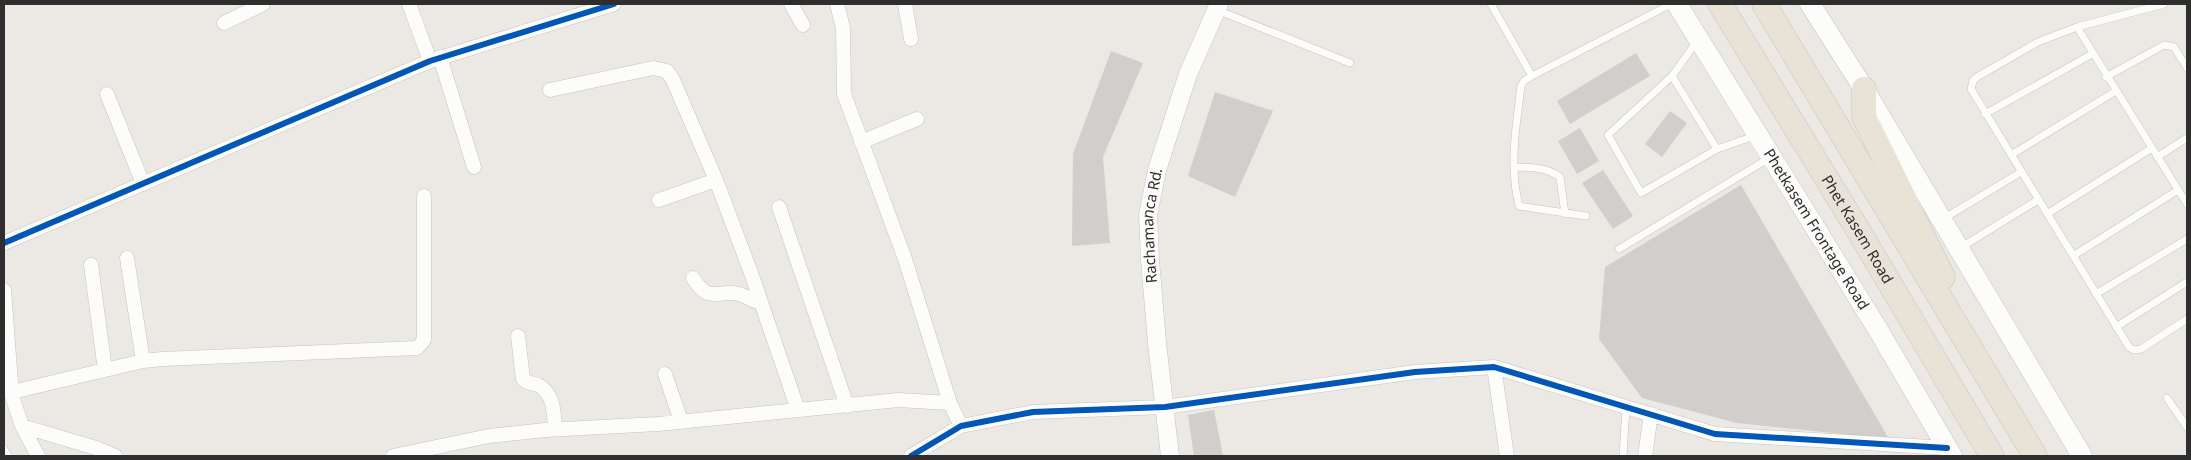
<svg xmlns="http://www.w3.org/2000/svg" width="2191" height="460" font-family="'Noto Sans',sans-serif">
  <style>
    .building { fill: #d1cecb }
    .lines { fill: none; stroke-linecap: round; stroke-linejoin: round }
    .service-casing { stroke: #c5c4c5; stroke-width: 8 }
    .minor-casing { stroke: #c5c4c5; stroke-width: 15 }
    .tertiary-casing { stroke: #c5c4c5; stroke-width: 19 }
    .secondary-casing { stroke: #c5c4c5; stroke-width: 21 }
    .trunk-casing { stroke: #c6c5c4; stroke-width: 25 }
    .service { stroke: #fcfcfb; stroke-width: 7 }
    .minor { stroke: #fcfcfb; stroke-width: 14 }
    .tertiary { stroke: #fcfcfb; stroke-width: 18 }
    .secondary { stroke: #fcfcfb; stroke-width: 20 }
    .trunk { stroke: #e9e2d6; stroke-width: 24 }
    .cycleway-casing { stroke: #fff; stroke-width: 9 }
    .cycleway { stroke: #0057b8; stroke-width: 6 }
    .labels { text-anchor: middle; stroke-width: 4.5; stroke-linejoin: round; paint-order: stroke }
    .street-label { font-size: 15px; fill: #2e2e2e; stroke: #fff }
  </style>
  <rect width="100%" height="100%" fill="#ece8e4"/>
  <path class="building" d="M 1111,51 L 1143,63 L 1103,157 L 1110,243 L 1072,246 L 1073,154 Z
    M 1636,53 L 1650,76 L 1570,124 L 1557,101 Z
    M 1215,92 L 1273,111 L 1235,197 L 1188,176 Z
    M 1670,111 L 1687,123 L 1662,157 L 1645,144 Z
    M 1580,128 L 1599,161 L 1577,174 L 1558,141 Z
    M 1603,170 L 1633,216 L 1613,229 L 1582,183 Z
    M 1741,185 L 1889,439 L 1737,423 L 1642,398 L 1599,339 L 1605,267 Z
    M 1214,410 L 1223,456 L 1194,456 L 1188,415 Z"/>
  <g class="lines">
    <g class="service-casing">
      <path id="service" d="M 1491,4 L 1532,76
        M 2164,4 L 2077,27 L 2038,42 L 1977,77 L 1973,81 L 1971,89 L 2129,347 L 2134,350 L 2141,349 L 2187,319
        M 1217,10 L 1350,63
        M 2077,27 L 2187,204
        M 1698,40 L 1672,76 L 1608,135 L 1641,193 L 1717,149 L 1757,135
        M 1672,76 L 1717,149
        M 2106,77 L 2164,45 L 2174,47 L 2187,68
        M 1985,114 L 2092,54
        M 2011,155 L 2116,91
        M 2157,157 L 2187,138
        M 1514,167 C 1530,167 1546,167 1560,177 L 1565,214
        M 2047,214 L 2152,148
        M 1586,216 L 1519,206 C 1509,166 1516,127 1521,86 L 1524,81 L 1532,76 L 1671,4
        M 1943,219 L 2021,172
        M 1960,248 L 2038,200
        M 1619,249 L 1771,157
        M 2073,256 L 2178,190
        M 2096,294 L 2187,239
        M 2116,327 L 2187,282
        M 2167,398 L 2187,427
        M 4,449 L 8,456
        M 1623,456 L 1626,407"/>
    </g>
    <g class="minor-casing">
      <path id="minor" d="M 409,4 L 430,61
        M 791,4 L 803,25
        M 837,4 L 843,28 L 844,94 L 905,259 L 950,403 L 961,426
        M 905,4 L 911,39
        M 224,23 L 263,4
        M 440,57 L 474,167
        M 550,90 L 653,68 L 667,71 L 673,80 L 716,180 L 750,270 L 798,410
        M 107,94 L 143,184
        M 861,142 L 917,119
        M 659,200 L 716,180
        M 779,207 L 847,406
        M 4,243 L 430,61 L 614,4
        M 127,258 L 143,361
        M 91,265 L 105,370
        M 693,278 C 710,305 716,289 739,294 C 748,296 752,302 761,302
        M 4,290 L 12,396 L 22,426 L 38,456
        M 518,336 L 523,379 C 528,384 532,383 538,385 C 554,393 554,413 555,429
        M 1494,367 L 1507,456
        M 665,374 L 681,421
        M 12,392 L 143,361 L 162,359 L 417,348 L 424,340 L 424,196
        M 22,426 L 96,448 L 115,456
        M 393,456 L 489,436 L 545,430 L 658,424 L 898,400 L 950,403
        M 911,456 L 961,426 L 1033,412 L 1165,407 L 1415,372 L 1494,367 L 1715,434 L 1947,448
        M 1645,456 L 1651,414"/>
    </g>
    <g class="tertiary-casing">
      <g id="tertiary">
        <path id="s1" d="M 1170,456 L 1157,343 L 1150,260 L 1148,215 L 1157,170 L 1188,74 L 1219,4"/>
      </g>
    </g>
    <g class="secondary-casing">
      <g id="secondary">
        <path id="s2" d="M 1677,4 L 1877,328 L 1952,456"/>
        <path d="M 1810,4 L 1864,89 L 2082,456"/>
      </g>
    </g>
    <g class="trunk-casing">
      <g id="trunk">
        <path id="s3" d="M 1720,4 L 1861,235 L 1992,456"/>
        <path d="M 1764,4 L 2035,456"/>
        <path d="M 1864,89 L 1864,117 L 1943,277"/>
      </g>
    </g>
    <use href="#service" class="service"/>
    <use href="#minor" class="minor"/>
    <use href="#tertiary" class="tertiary"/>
    <use href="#secondary" class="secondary"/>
    <use href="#trunk" class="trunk"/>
    <g class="cycleway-casing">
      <path id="cycleway" d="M 4,243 L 430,61 L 614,4
        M 911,456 L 961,426 L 1033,412 L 1165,407 L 1415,372 L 1494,367 L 1715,434 L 1947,448"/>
    </g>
    <use href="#cycleway" class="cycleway"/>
  </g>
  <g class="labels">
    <g class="street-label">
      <text dy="5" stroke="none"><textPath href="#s1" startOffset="232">Rachamanca Rd.</textPath></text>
      <text dy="5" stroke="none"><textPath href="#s2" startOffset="265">Phetkasem Frontage Road</textPath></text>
      <text dy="5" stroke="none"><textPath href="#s3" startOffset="264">Phet Kasem Road</textPath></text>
    </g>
  </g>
  <rect width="2191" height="460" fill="none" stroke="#2e2e2e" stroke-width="10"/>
</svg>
